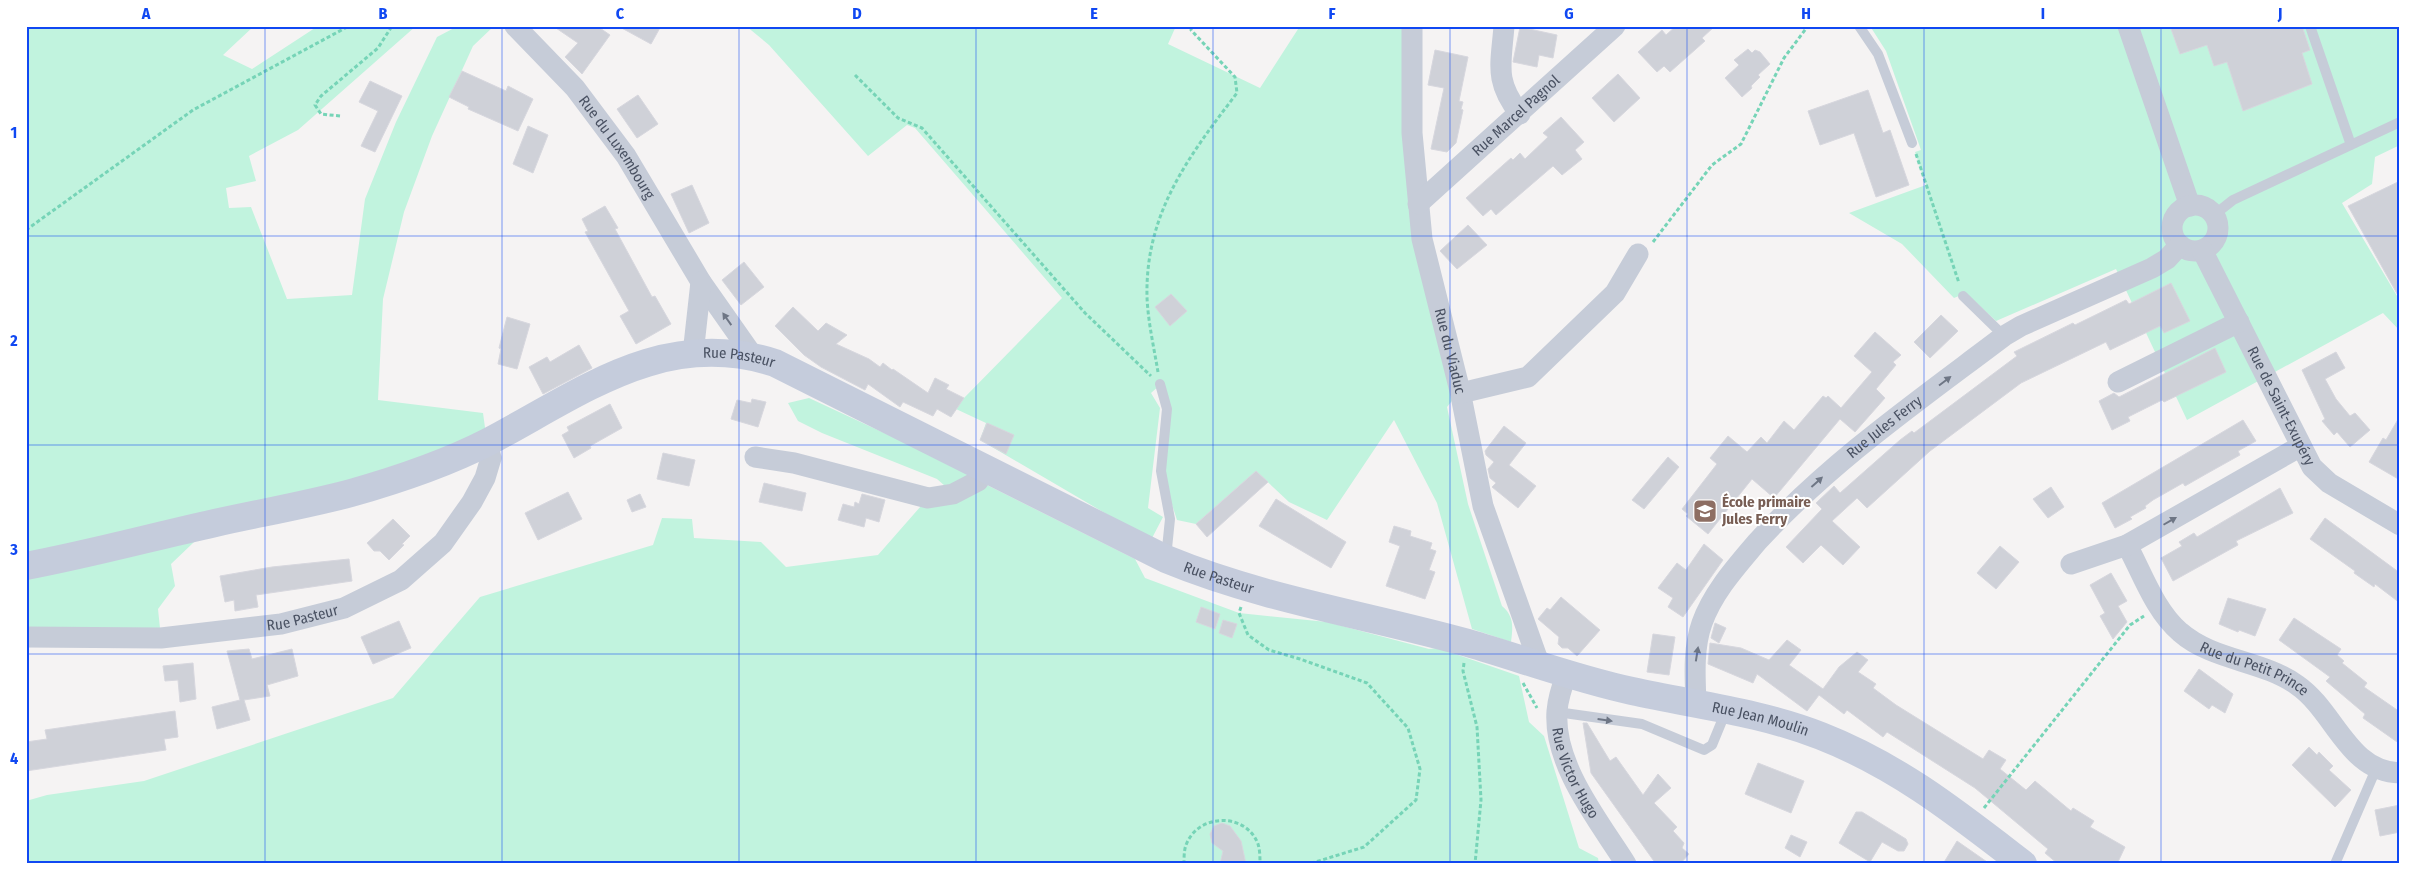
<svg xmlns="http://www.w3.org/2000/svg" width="2426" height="890" font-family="'Fira Sans Condensed',sans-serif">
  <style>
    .green { fill: #c1f3de }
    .building { fill: #cfd1d8; stroke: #d7d7de }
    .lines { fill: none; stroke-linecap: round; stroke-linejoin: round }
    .path { stroke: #76d4b7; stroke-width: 3; stroke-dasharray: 4 2.5; stroke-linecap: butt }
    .service { stroke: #c6ccd8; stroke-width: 10 }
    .minor { stroke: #c6ccd8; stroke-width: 21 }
    .secondary { stroke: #c5ccdc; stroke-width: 28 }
    .oneway { fill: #6e7685 }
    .grid { fill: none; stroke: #1048f2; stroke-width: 1; stroke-opacity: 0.55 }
    .labels { text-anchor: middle; stroke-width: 4; stroke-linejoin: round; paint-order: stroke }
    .street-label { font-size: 15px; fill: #495162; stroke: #fff }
    .education-label { font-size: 15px; font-weight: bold; fill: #785e54; stroke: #fff; text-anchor: start }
    .neatline { fill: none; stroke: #1048f2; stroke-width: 2 }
    .grid-label { font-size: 16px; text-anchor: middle; font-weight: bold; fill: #1048f2 }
  </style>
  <rect width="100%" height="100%" fill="#f5f3f3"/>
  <path class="green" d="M 26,26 L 254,26 L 223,55 L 252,69 L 318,26 L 416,26 L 298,130 L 249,156 L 256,181 L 226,188 L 229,208 L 251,207 L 287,299 L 352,295 L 365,199 L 396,122 L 437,37 L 458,26 L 494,26 L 473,46 L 432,136 L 404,212 L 383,299 L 378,400 L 483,413 L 487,442 L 214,523 L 171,564 L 175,586 L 158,609 L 161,638 L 26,637 Z
    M 746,26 L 1176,26 L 1168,44 L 1260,88 L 1300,26 L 1412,26 L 1412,132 L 1460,391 L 1447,407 L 1468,504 L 1502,606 C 1514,616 1513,627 1511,642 L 1472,629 L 1437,503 L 1394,420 L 1327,520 L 1289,502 L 1256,471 L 1196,524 L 1177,520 L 1161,471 L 1167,409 L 1160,385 L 1151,393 L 1160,408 L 1148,508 L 1163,517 L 1151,540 L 980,440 L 986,423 L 956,409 L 964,398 L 1062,298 L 915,128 L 907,125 L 868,156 L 769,45 Z
    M 1870,26 L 2400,26 L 2400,145 L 2375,157 L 2372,184 L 2342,203 L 2400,301 L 2400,331 L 2383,313 L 2187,420 L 2116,269 L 1996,321 L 1966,293 L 1954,298 L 1902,244 L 1849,213 L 1926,185 L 1915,152 L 1921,150 L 1886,51 Z
    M 809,398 L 981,478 L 979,481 L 1135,559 L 1145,578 L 1239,613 L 1327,622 L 1429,649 L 1438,648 L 1519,676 L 1529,722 L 1544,736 L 1579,848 L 1598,858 L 1599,864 L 26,864 L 26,801 L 47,795 L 144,781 L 393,698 L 480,597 L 653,545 L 662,518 L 692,519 L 694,538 L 761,542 L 786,567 L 878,555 L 928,498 L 953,493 L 937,479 L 822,433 L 798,421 L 788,403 Z"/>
  <path class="building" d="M 553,26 L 597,26 L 610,35 L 582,74 L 565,57 L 578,43 Z
    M 618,26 L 661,26 L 651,44 Z
    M 1676,26 L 1715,26 L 1702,38 L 1705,41 L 1670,72 L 1664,66 L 1657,72 L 1638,52 L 1662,30 L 1666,35 Z
    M 2170,26 L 2302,26 L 2310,50 L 2302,53 L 2312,84 L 2243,111 L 2227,62 L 2214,66 L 2207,45 L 2180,54 Z
    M 1520,27 L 1557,35 L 1553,58 L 1539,55 L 1537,67 L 1513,62 Z
    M 1748,49 L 1752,53 L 1755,50 L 1760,52 L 1770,64 L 1758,75 L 1760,77 L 1751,86 L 1752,88 L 1742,97 L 1725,78 L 1739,65 L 1734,60 Z
    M 1435,50 L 1468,57 L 1459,101 L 1463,102 L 1461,109 L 1463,110 L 1456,143 L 1447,152 L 1431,149 L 1444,88 L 1428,85 Z
    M 462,71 L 506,91 L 508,86 L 533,99 L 518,131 L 468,109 L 469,107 L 449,97 Z
    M 1618,74 L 1640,98 L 1614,122 L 1592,98 Z
    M 370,81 L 402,96 L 375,152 L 361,146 L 378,111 L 359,102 Z
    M 1868,90 L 1883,133 L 1890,130 L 1909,185 L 1876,197 L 1854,133 L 1820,145 L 1808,111 Z
    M 638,95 L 658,124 L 637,138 L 617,109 Z
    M 1561,117 L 1584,142 L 1575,150 L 1582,159 L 1562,175 L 1553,166 L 1496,215 L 1491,209 L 1483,216 L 1466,198 L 1511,158 L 1513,160 L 1520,153 L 1525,159 L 1548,137 L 1543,133 Z
    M 528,126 L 548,135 L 533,173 L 513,164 Z
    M 2400,181 L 2400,299 L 2348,206 Z
    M 692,185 L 709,223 L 689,233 L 671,194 Z
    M 605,206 L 618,228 L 615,229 L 652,297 L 655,296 L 671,324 L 636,344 L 620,316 L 629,311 L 585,232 L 588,231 L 582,219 Z
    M 1468,225 L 1487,245 L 1457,269 L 1440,251 Z
    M 744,262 L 764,287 L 741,305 L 722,280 Z
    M 2171,283 L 2190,321 L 2164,333 L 2160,326 L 2110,350 L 2106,342 L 2021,383 L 1930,451 L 1867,508 L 1857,498 L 1832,521 L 1860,547 L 1843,565 L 1821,545 L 1803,563 L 1786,547 L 1822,509 L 1816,503 L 1834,486 L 1840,493 L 1900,440 L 1912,431 L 1914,433 L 2017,356 L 2014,352 L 2073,323 L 2075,325 L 2126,300 L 2129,304 Z
    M 1171,294 L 1187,311 L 1170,326 L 1155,307 Z
    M 793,307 L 818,331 L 826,323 L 847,335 L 836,344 L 869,359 L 880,367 L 883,363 L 892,370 L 893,369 L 928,393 L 935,378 L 949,385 L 946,389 L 964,398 L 951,417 L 937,409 L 933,416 L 903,402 L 900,407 L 868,384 L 865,390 L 821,367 L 804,355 L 775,326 Z
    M 1941,315 L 1958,331 L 1930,358 L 1914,342 Z
    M 507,317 L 530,324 L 517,369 L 498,364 L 501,349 L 499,348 Z
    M 1875,332 L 1901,355 L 1893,362 L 1896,365 L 1876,389 L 1885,398 L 1855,432 L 1840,419 L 1774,498 L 1752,479 L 1708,534 L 1686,516 L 1688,514 L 1682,509 L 1717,464 L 1710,458 L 1728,436 L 1747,452 L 1761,437 L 1767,443 L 1784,421 L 1794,430 L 1823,396 L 1826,398 L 1828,396 L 1841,408 L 1872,372 L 1854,356 Z
    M 579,345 L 592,368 L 543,394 L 529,367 L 547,357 L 550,362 Z
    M 2215,348 L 2226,372 L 2164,402 L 2162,400 L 2128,417 L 2130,421 L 2112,430 L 2099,401 L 2114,393 L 2119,397 Z
    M 2336,352 L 2345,368 L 2325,379 L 2336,399 L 2350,416 L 2355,413 L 2370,430 L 2350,447 L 2337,432 L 2334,435 L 2322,421 L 2325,419 L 2302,370 Z
    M 752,399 L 766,402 L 758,427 L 731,419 L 737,400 L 751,403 Z
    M 610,404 L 622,428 L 590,446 L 591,448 L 574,458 L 562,435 L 569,431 L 567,427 Z
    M 2400,416 L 2400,480 L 2369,462 L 2383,438 L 2386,440 Z
    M 2243,420 L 2256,441 L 2238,451 L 2240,455 L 2206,474 L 2185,486 L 2183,483 L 2153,500 L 2145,506 L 2146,508 L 2130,517 L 2132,519 L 2115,528 L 2102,503 Z
    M 987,423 L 1014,435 L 1006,454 L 980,440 Z
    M 1504,426 L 1526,443 L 1509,465 L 1536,486 L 1518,508 L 1492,487 L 1496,483 L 1490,478 L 1488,469 L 1494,462 L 1486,455 L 1485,451 Z
    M 663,453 L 695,460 L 689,486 L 657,479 Z
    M 1668,457 L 1679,467 L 1644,509 L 1632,500 Z
    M 1256,471 L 1268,482 L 1207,537 L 1196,524 Z
    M 764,483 L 806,493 L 802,511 L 759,502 Z
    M 2051,487 L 2064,507 L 2048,518 L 2033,499 Z
    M 2280,488 L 2293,513 L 2236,541 L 2238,545 L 2173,581 L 2161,558 L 2182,546 L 2179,542 L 2194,533 L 2197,537 Z
    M 568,492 L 582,519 L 538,540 L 525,513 Z
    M 640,494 L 646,507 L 632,512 L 627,500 Z
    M 862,494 L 885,500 L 879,522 L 866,518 L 864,527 L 838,520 L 843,504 L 854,507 L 855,502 L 859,504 Z
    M 1276,499 L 1346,542 L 1331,568 L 1259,526 Z
    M 2325,518 L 2400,573 L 2400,603 L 2375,584 L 2374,587 L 2354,573 L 2355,571 L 2310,539 Z
    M 393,519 L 410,536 L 402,544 L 404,545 L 389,560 L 380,551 L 374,551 L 367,543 Z
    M 1394,526 L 1411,531 L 1410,536 L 1432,543 L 1430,549 L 1436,551 L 1429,570 L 1435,572 L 1425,599 L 1386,586 L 1400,546 L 1389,542 Z
    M 1704,544 L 1723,560 L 1683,617 L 1668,607 L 1673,598 L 1658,588 L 1677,563 L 1686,570 Z
    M 2000,546 L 2019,562 L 1996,589 L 1977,573 Z
    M 349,559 L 352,581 L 256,595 L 258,607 L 235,611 L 234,600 L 225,602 L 220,576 L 272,567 Z
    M 2111,573 L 2127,601 L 2118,606 L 2127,622 L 2113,639 L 2100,616 L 2105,613 L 2090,585 Z
    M 1561,597 L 1600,630 L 1577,656 L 1568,648 L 1562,648 L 1558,644 L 1559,637 L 1538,619 L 1547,608 L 1550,610 Z
    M 2228,598 L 2266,609 L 2255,636 L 2239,630 L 2238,632 L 2219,624 Z
    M 1201,607 L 1220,614 L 1215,629 L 1196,622 Z
    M 2294,618 L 2341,649 L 2337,655 L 2344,661 L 2342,663 L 2367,683 L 2364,687 L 2400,712 L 2400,744 L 2363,718 L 2365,714 L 2326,681 L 2330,677 L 2279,640 Z
    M 1223,620 L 1237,624 L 1232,638 L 1219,633 Z
    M 399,621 L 411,648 L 373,664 L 361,637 Z
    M 1715,623 L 1726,628 L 1719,643 L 1711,638 Z
    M 1653,634 L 1675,637 L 1669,675 L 1647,672 Z
    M 1787,640 L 1801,650 L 1789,665 L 1823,689 L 1839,667 L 1857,652 L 1868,660 L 1858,672 L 1876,684 L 1873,688 L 1896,705 L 1983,759 L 1989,750 L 2006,760 L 2000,769 L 2026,790 L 2035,781 L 2071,811 L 2073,808 L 2094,821 L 2090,827 L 2125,847 L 2117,864 L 2058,864 L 2045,853 L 2048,849 L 1975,788 L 1887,732 L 1883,737 L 1847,710 L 1844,714 L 1819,695 L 1807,711 L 1757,674 L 1753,683 L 1708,664 L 1710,643 L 1741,648 L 1769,660 Z
    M 249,649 L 252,659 L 292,649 L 298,676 L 267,685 L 270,696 L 244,700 L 250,720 L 217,729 L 212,707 L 240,700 L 227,651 Z
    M 193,663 L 196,699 L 180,702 L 178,680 L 165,681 L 163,666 Z
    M 2199,669 L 2233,694 L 2225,713 L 2212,705 L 2209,709 L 2184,691 Z
    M 175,711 L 178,737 L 164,739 L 166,750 L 26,771 L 26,742 L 47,739 L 45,730 Z
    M 1583,723 L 1587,723 L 1610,761 L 1616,757 L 1643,795 L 1658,774 L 1671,788 L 1654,803 L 1677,827 L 1673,831 L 1684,843 L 1682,848 L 1689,854 L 1680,864 L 1656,864 L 1591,773 Z
    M 2309,747 L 2317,755 L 2319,752 L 2333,766 L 2329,770 L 2351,790 L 2335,807 L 2292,765 Z
    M 1758,763 L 1804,781 L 1791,813 L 1745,794 Z
    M 2400,805 L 2400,832 L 2380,836 L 2375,810 Z
    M 1856,812 L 1862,812 L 1906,839 L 1908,844 L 1904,851 L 1898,851 L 1882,842 L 1870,862 L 1839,843 Z
    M 1222,823 L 1230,826 L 1241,841 L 1246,864 L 1220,864 L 1223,851 L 1212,843 L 1210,834 L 1214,826 Z
    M 1791,835 L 1807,842 L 1800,857 L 1785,848 Z
    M 1957,841 L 1990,864 L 1943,864 Z"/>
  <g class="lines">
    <path class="path" d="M 855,75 L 898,118 L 922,128 L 1085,313 L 1151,376
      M 340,116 L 321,114 L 315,105 L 321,96 L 378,48 L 392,26
      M 1916,154 L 1959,283
      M 26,230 L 193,110 L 349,26
      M 1653,242 L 1712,165 L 1741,144 L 1784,58 L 1808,26
      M 1158,372 C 1154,348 1148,322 1147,297 C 1145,213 1189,156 1237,93 L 1235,77 L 1191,30 L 1192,26
      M 1241,607 L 1239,613 L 1248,635 L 1269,650 L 1300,659 L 1367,683 L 1408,728 L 1420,769 L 1416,800 L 1364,847 L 1309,864
      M 1464,663 L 1463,671 L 1477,727 L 1481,800 L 1475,864
      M 1523,683 L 1537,708
      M 1984,808 L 2130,625 L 2144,616
      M 1184,864 C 1184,858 1184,850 1186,845 C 1198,813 1246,812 1258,844 C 1260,850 1260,858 1260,864"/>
    <path class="service" d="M 1859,26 L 1878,54 L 1912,143
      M 2310,26 L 2351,145
      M 2214,215 L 2233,200 L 2400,122
      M 1963,296 L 2004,336
      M 1160,384 L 1167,409 L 1161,471 L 1170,519 L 1166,558
      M 1557,712 L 1642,724 L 1704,750 L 1712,745 L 1726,711
      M 2335,864 L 2376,769"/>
    <g class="minor">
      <path id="s1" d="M 515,26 L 575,88 L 626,156 L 701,282 L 753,356"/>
      <path id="s2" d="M 1412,26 L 1412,133 L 1422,239 L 1460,391 L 1483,506 L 1540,666"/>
      <path d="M 1504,26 C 1501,65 1494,81 1520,114"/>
      <path d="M 2128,26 L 2190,206"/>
      <path id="s3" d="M 1418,204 L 1615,26"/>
      <circle cx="2195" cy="228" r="23"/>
      <path id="s4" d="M 2202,250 L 2312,467 L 2329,483 L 2400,525"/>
      <path d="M 693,354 L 701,282"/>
      <path d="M 2118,382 L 2239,322"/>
      <path d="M 1461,393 L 1528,377 L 1615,293 L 1638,254"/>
      <path d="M 755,457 L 794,463 L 928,498 L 953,494 L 978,481 L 987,467"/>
      <path id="s5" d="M 2127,545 C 2142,573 2155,611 2180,632 C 2213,661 2262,660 2297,685 C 2335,711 2348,772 2400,773"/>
      <path d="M 2071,564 L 2127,545 L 2301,446"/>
      <path id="s6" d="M 26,637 L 161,638 L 281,624 L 344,608 L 401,580 L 443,543 L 472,502 L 485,478 L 491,458 L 487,442"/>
      <path id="s7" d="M 1567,673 C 1562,686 1558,698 1557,711 C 1553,765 1599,821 1626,864"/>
      <path id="s8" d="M 1696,702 C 1695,677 1693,648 1702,623 C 1713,592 1736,567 1757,542 C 1830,462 1918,401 2004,336 L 2021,326 L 2152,268 L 2167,259 L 2180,245"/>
    </g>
    <path class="secondary" id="s9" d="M 26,566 C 90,554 152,537 215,523 C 260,513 306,505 351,493 C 397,480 445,464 488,442 C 581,393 664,327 775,363 L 1166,559 C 1263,599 1367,615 1468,643 C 1523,659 1576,679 1632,691 C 1695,705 1760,712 1821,736 C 1898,766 1958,814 2023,864"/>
  </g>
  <defs><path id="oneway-solid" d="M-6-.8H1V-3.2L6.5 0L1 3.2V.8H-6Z" transform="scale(1.25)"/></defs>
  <g class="oneway">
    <use href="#oneway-solid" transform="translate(727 319) rotate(-125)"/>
    <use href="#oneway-solid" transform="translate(1945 381) rotate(-37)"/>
    <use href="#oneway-solid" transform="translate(1817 482) rotate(-42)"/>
    <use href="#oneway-solid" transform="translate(2170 521) rotate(-30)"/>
    <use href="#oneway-solid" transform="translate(1697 654) rotate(-81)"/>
    <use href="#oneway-solid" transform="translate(1605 720) rotate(8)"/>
  </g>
  <path class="grid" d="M 265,26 L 265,864M 502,26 L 502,864M 739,26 L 739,864M 976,26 L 976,864M 1213,26 L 1213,864M 1450,26 L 1450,864M 1687,26 L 1687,864M 1924,26 L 1924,864M 2161,26 L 2161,864M 26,236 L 2400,236M 26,445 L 2400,445M 26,654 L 2400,654"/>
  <defs>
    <g id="school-square" transform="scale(1.25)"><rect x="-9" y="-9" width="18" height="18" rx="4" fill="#8d6e63" stroke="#fff"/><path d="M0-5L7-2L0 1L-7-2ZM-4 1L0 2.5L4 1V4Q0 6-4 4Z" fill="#fff"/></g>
  </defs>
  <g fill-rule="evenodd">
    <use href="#school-square" x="1705" y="511"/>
  </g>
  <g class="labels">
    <g class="street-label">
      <text dy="5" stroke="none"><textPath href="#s3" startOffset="132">Rue Marcel Pagnol</textPath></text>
      <text dy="5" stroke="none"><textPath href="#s1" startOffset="159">Rue du Luxembourg</textPath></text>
      <text dy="5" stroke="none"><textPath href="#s2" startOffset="329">Rue du Viaduc</textPath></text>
      <text dy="5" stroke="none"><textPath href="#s9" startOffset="751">Rue Pasteur</textPath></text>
      <text dy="5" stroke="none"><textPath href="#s4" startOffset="175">Rue de Saint-Exupéry</textPath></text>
      <text dy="5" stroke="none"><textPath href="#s8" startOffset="350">Rue Jules Ferry</textPath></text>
      <text dy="5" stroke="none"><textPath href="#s9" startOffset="1281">Rue Pasteur</textPath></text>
      <text dy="5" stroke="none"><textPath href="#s6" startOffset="278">Rue Pasteur</textPath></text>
      <text dy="5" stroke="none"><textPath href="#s5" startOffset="186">Rue du Petit Prince</textPath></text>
      <text dy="5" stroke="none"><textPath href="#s9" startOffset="1841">Rue Jean Moulin</textPath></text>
      <text dy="5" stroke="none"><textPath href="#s7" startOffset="105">Rue Victor Hugo</textPath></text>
    </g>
    <g class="education-label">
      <text x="1722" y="507">École primaire<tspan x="1722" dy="17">Jules Ferry</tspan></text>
    </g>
  </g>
  <rect width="2426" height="890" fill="none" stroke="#ffffff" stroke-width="55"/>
  <rect x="28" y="28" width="2370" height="834" class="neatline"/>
  <g class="grid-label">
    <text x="146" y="19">A</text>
    <text x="383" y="19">B</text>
    <text x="620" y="19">C</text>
    <text x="857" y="19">D</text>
    <text x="1094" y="19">E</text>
    <text x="1332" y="19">F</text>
    <text x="1569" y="19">G</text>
    <text x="1806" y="19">H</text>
    <text x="2043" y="19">I</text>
    <text x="2280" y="19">J</text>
    <text x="14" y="138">1</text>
    <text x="14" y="346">2</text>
    <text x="14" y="555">3</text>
    <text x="14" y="764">4</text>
  </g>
</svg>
